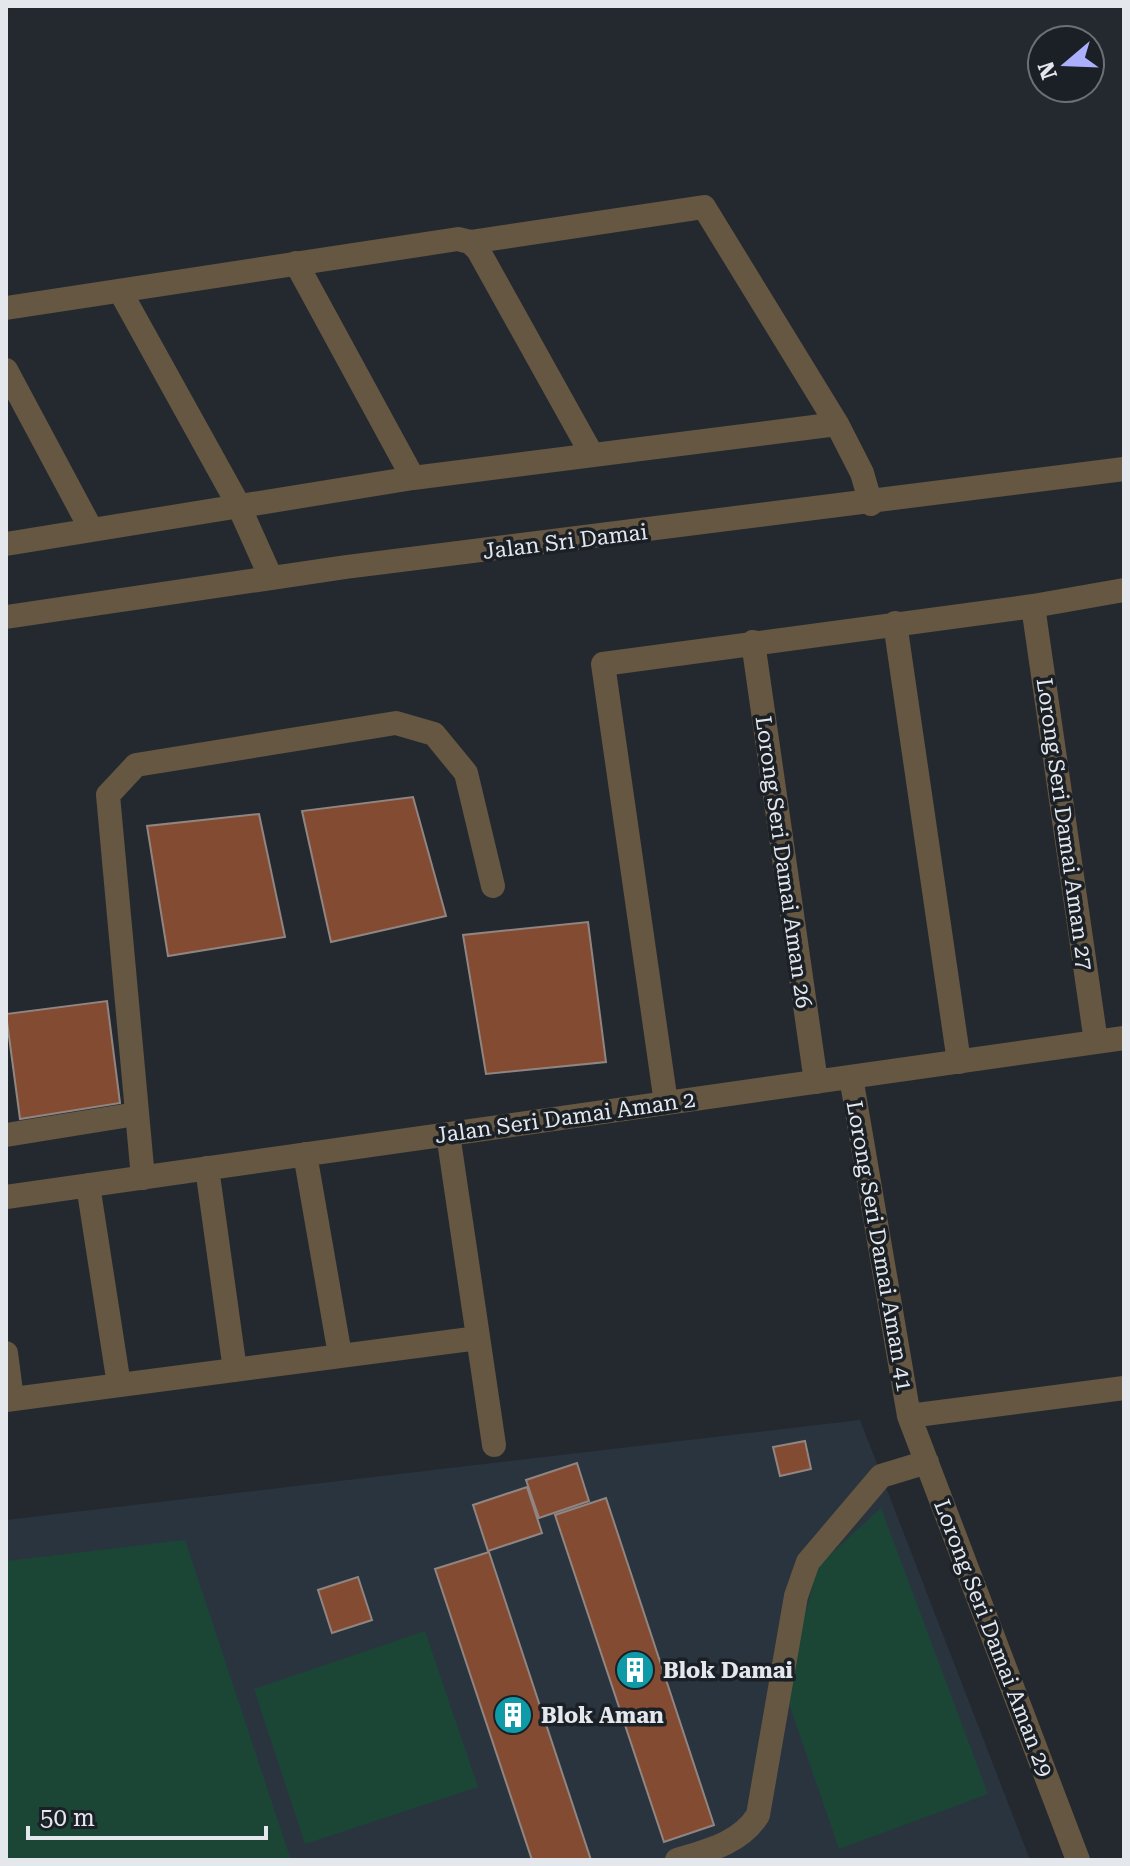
<svg xmlns="http://www.w3.org/2000/svg" width="1130" height="1866" font-family="'Roboto Serif',serif">
  <style>
    .built { fill: #2a343f }
    .green { fill: #1b4635 }
    .building { fill: #844b33; stroke: #908580; stroke-width: 2 }
    .lines { fill: none; stroke-linecap: round; stroke-linejoin: round }
    .minor { stroke: #655741; stroke-width: 24 }
    .labels { text-anchor: middle; stroke-width: 7; stroke-linejoin: round; paint-order: stroke }
    .street-label { font-size: 22px; fill: #e4e8ed; stroke: #1a2026 }
    .poi-label { font-size: 22px; font-weight: bold; fill: #e4e8ed; stroke: #1a2026; text-anchor: start }
  </style>
  <rect width="100%" height="100%" fill="#242930"/>
  <path class="built" d="M 860,1420 L 1030,1860 L 6,1860 L 6,1520 Z"/>
  <path class="green" d="M 881,1508 L 988,1794 L 839,1849 L 785,1692 L 818,1566 Z
    M 185,1540 L 291,1860 L 6,1860 L 6,1561 Z
    M 425,1631 L 478,1787 L 305,1844 L 254,1689 Z"/>
  <path class="building" d="M 413,797 L 446,916 L 331,942 L 302,811 Z
    M 259,814 L 285,937 L 168,956 L 147,826 Z
    M 588,922 L 606,1062 L 486,1074 L 463,935 Z
    M 107,1001 L 120,1103 L 20,1119 L 6,1014 Z
    M 805,1441 L 811,1469 L 780,1476 L 773,1447 Z
    M 577,1463 L 589,1501 L 539,1518 L 526,1480 Z
    M 527,1487 L 542,1533 L 488,1551 L 473,1505 Z
    M 606,1498 L 714,1825 L 664,1842 L 555,1515 Z
    M 489,1552 L 591,1860 L 532,1860 L 435,1569 Z
    M 358,1577 L 372,1620 L 332,1633 L 318,1590 Z"/>
  <g class="lines">
    <path class="minor" d="M 470,242 L 478,250 L 591,453
      M 296,263 L 413,478
      M 120,291 L 238,504 L 271,578
      M 6,308 L 458,239 L 470,242 L 704,207 L 837,424
      M 6,370 L 91,529
      M 6,544 L 413,478 L 837,424 L 862,473 L 871,504
      M 1033,606 L 1096,1042
      M 6,617 L 346,567 L 1124,469
      M 895,623 L 959,1062
      M 753,642 L 816,1082
      M 851,1077 L 909,1416 L 1078,1860
      M 666,1103 L 603,664 L 1033,606 L 1124,590
      M 448,1134 L 494,1445
      M 6,1135 L 136,1114
      M 305,1154 L 340,1355
      M 207,1168 L 235,1370
      M 143,1178 L 108,795 L 136,765 L 396,723 L 434,734 L 466,773 L 493,886
      M 88,1185 L 119,1385
      M 6,1197 L 1124,1038
      M 6,1353 L 12,1399
      M 6,1400 L 478,1338
      M 909,1416 L 1124,1388
      M 677,1860 C 707,1851 741,1843 758,1815 L 796,1596 L 808,1562 L 881,1476 L 927,1462"/>
  </g>
  <defs>
    <g id="building-disc" transform="scale(2)"><circle r="9.5" fill="#0f9aa8" stroke="#1a2026"/><path d="M-4-6H4V6H1V3H-1V6H-4ZM-2.5-4.3h1.7v1.8h-1.7ZM.8-4.3h1.7v1.8H.8ZM-2.5-1h1.7V.8h-1.7ZM.8-1h1.7V.8H.8Z" fill="#fff"/></g>
  </defs>
  <g fill-rule="evenodd">
    <use href="#building-disc" x="635" y="1670"/>
    <use href="#building-disc" x="513" y="1715"/>
  </g>
  <g class="labels">
    <g class="street-label">
      <text transform="translate(565 541) rotate(-7)" y="8">Jalan Sri Damai</text>
      <text transform="translate(1065 824) rotate(82)" y="8">Lorong Seri Damai Aman 27</text>
      <text transform="translate(784 862) rotate(82)" y="8">Lorong Seri Damai Aman 26</text>
      <text transform="translate(565 1117) rotate(-8)" y="8">Jalan Seri Damai Aman 2</text>
      <text transform="translate(880 1246) rotate(80)" y="8">Lorong Seri Damai Aman 41</text>
      <text transform="translate(994 1638) rotate(69)" y="8">Lorong Seri Damai Aman 29</text>
    </g>
    <g class="poi-label">
      <text x="663" y="1678">Blok Damai</text>
      <text x="541" y="1723">Blok Aman</text>
    </g>
  </g>
  <rect width="1130" height="1866" fill="none" stroke="#e4e8ed" stroke-width="16"/>
  <g transform="translate(1066 64) rotate(251)"><circle r="38" fill="#1a2026" stroke="#6b7076" stroke-width="2"/>
  <path d="M0-6L14 30L0 20L-14 30Z" fill="#aab0fb"/>
  <text y="-12" font-size="22" font-weight="bold" text-anchor="middle" fill="#e4e8ed">N</text>
  </g>
  <path d="M28 1826v12h238v-12" fill="none" stroke="#e4e8ed" stroke-width="4"/>
  <text x="40" y="1826" font-size="24" fill="#e4e8ed" stroke="#1a2026" stroke-width="6" paint-order="stroke">50 m</text>
</svg>
